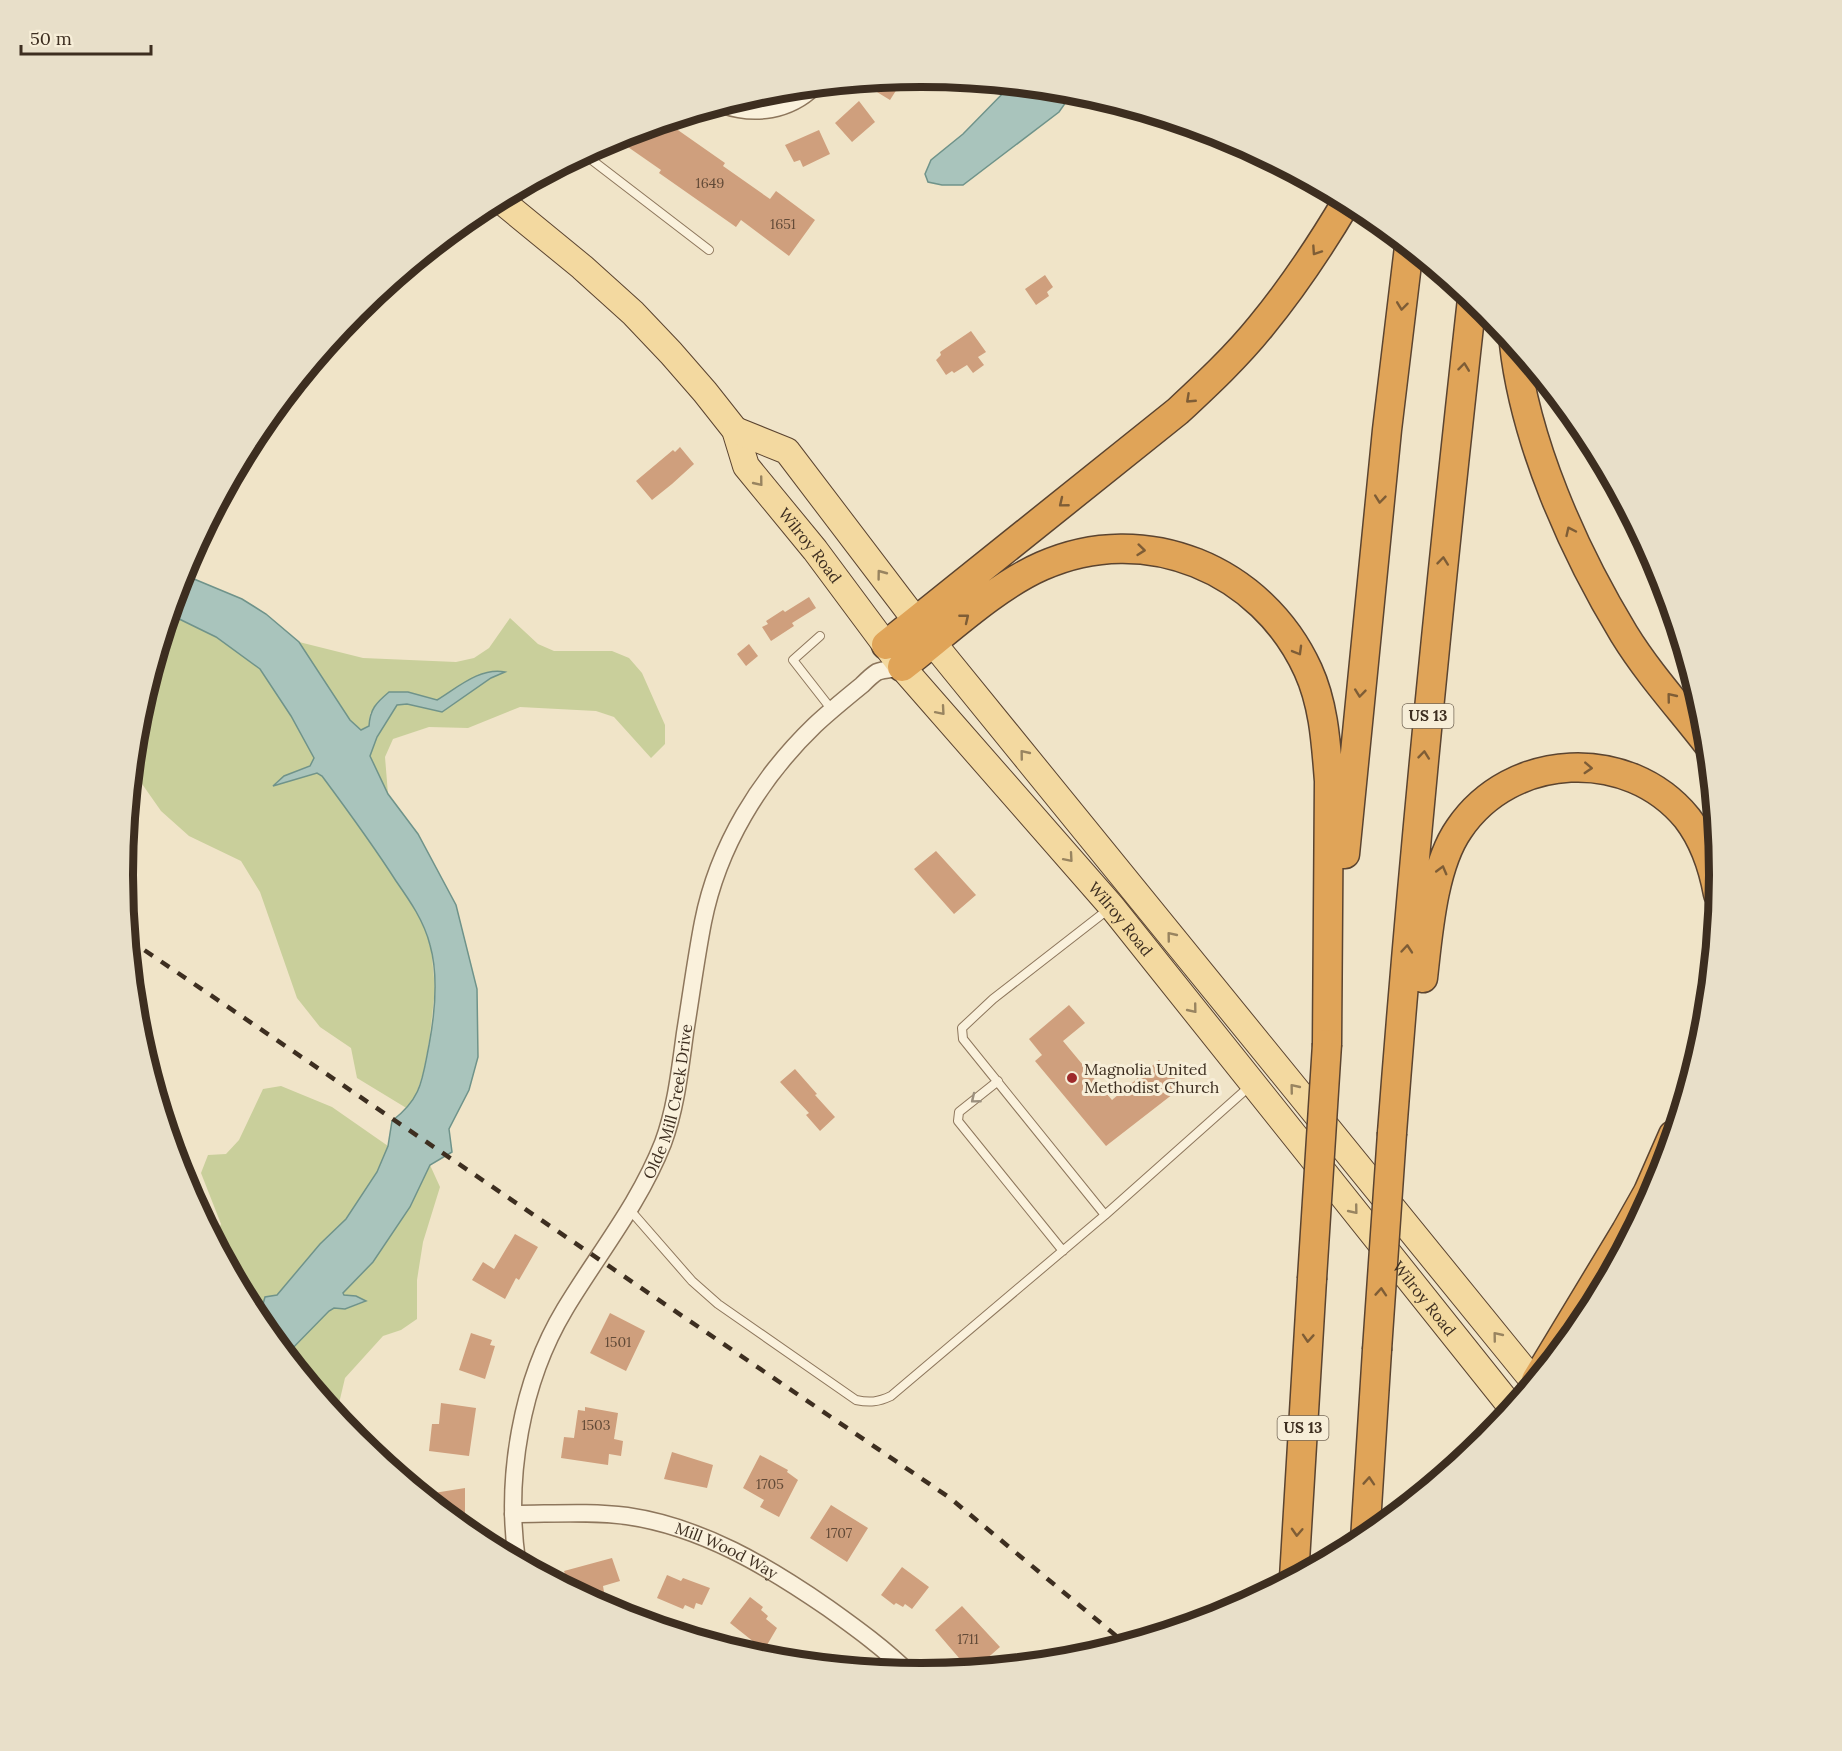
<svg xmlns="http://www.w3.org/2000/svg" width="1842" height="1751" font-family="Lora,serif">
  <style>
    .green { fill: #c9cf9b }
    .water { fill: #a9c4bc; stroke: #6f938a; stroke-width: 1.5 }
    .building { fill: #cf9f7d }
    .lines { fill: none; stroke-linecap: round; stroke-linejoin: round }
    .lane-casing { stroke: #8d765c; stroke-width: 10 }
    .street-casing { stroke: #8d765c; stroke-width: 19 }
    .primary-casing { stroke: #5b4430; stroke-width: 28 }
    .highway-casing { stroke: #5b4430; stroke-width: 31 }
    .lane { stroke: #faf1dc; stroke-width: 8 }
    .street { stroke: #faf1dc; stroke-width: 16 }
    .primary { stroke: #f3d9a0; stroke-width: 26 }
    .highway { stroke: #e0a458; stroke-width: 28 }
    .rail { stroke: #3d2e20; stroke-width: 4.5; stroke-dasharray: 10 10; stroke-linecap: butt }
    .highway-bridge-casing { stroke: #5b4430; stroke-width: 31; stroke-linecap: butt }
    .highway-bridge { stroke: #e0a458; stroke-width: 28 }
    .oneway { stroke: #7e5d36 }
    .oneway2 { stroke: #988460 }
    .oneway3 { stroke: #9c907e }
    .poi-dot { fill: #9e2a2b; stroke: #f7eed8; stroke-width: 2 }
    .labels { text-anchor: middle; stroke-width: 6; stroke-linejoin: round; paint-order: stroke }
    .number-label { font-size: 14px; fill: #624a37 }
    .shield { fill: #f7eed8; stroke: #756857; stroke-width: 1.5 }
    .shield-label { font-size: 15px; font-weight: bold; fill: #3d2e20 }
    .street-label { font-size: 16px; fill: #3d2e20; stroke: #f7eed8 }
    .poi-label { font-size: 16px; fill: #3d2e20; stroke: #f7eed8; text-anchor: start }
    .rim { fill: none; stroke: #3d2e20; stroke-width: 8 }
  </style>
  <rect width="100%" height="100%" fill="#f0e4c8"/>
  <path class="green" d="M 169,614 L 216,637 L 260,669 L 291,716 L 314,758 L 311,766 L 284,776 L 274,785 L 317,773 L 322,776 L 371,842 L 420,917 L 431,946 L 435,989 L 430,1035 L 424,1070 L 415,1098 L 408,1109 L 357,1078 L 351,1048 L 320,1027 L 297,998 L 260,892 L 241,861 L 189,836 L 161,811 L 140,781 L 132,777 L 137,719 Z
    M 510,618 L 538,644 L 554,651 L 612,651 L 629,658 L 642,673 L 665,725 L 665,744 L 651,758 L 614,717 L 596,711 L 520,707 L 468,728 L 429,727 L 393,739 L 385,757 L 388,794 L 370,756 L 377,737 L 396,705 L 407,704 L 442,712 L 491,678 L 504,672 L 483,673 L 437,700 L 408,692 L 370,713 L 369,727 L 362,730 L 350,720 L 299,642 L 363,658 L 456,662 L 474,658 L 489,648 Z
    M 281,1086 L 332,1107 L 388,1146 L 377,1172 L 346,1219 L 320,1244 L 277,1295 L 265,1297 L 261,1311 L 255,1317 L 214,1240 L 221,1224 L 201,1173 L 208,1155 L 226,1154 L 239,1140 L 263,1089 Z
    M 430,1165 L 440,1187 L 423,1242 L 417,1280 L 417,1319 L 401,1330 L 383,1336 L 345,1378 L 336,1416 L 286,1355 L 329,1311 L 334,1308 L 345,1309 L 365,1302 L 356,1296 L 344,1296 L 343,1293 L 373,1262 L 410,1207 Z"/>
  <path class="water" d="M 1011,85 L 1073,92 L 1059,112 L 963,185 L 942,185 L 928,182 L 925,174 L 931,160 L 963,134 Z
    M 182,574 L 242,599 L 266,614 L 299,642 L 350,720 L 361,730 L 369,726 C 370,709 376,703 389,692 L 408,692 L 437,700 C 457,688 480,667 505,672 L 491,678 L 442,712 L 407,704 L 397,705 L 377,737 L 370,756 L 388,794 L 418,834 L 456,905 L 477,989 L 478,1057 L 469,1090 L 449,1129 L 452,1152 L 430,1165 L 410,1207 L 373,1262 L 343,1293 L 344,1295 L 356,1296 L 366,1301 L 345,1309 L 334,1308 L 329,1311 L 286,1355 L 255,1317 L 261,1311 L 265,1297 L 277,1295 L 320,1244 L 346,1219 L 377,1172 L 388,1146 L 392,1121 C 422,1098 422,1080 429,1045 C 435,1013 439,977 430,945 C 424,921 410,901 396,881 C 373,845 348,811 322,776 L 317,773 L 273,786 L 284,776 L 310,766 L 314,758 L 291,716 L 260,669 L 216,637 L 169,614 Z"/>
  <path class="building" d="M 904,78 L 890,100 L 872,89 L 878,81 Z
    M 859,101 L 875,122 L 852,142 L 835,123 Z
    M 683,117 L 675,128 L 725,163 L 723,166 L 770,199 L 776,191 L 815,220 L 789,256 L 741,220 L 736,227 L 659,173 L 661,170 L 615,138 Z
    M 819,130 L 830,154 L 803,167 L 800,160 L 794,162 L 785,145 Z
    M 1045,275 L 1053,287 L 1047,292 L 1049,296 L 1036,305 L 1025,289 Z
    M 971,331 L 986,352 L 978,357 L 984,365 L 973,373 L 967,365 L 954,373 L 952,371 L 946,375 L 936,360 L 941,355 L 940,352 Z
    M 680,447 L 694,464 L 672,484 L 652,500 L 636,481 L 673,450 L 675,452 Z
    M 809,597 L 816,608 L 792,623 L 794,626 L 771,641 L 762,627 L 768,624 L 766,621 L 783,610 L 785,612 Z
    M 749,644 L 758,656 L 746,666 L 737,654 Z
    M 936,851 L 976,895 L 954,914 L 914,869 Z
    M 1069,1005 L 1085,1023 L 1063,1041 L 1112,1100 L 1159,1060 L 1182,1087 L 1106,1146 L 1035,1061 L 1042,1055 L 1029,1039 Z
    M 795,1069 L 817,1094 L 815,1095 L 835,1117 L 820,1131 L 806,1115 L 809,1113 L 780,1082 Z
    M 515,1234 L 538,1247 L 519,1280 L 516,1278 L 505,1299 L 472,1280 L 483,1262 L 494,1269 Z
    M 610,1313 L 645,1331 L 626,1371 L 590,1353 Z
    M 471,1333 L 492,1340 L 490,1345 L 495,1346 L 485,1379 L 459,1370 Z
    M 441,1403 L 476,1408 L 469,1456 L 429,1451 L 432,1424 L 439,1424 Z
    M 585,1407 L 618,1413 L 614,1439 L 623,1441 L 621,1456 L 609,1454 L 608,1465 L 561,1458 L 564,1437 L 574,1438 L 578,1410 L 585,1411 Z
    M 672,1452 L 713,1465 L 707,1488 L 664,1479 Z
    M 760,1455 L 788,1470 L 787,1472 L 798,1480 L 779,1517 L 760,1507 L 764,1500 L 743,1488 Z
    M 465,1488 L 465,1517 L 451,1519 L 436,1506 L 434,1493 Z
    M 831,1505 L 868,1528 L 847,1562 L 810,1538 Z
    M 612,1558 L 620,1581 L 603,1586 L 604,1592 L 592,1596 L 590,1590 L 578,1594 L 570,1590 L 564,1571 Z
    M 902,1567 L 929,1587 L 912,1609 L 905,1604 L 903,1607 L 896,1603 L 894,1605 L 881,1595 Z
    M 667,1575 L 681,1581 L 683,1578 L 710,1588 L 702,1605 L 696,1603 L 694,1609 L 685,1605 L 683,1609 L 657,1598 Z
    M 750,1597 L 763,1607 L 761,1610 L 768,1616 L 766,1619 L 777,1628 L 764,1650 L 730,1623 Z
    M 962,1606 L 1000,1647 L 975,1669 L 966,1670 L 957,1659 L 959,1658 L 935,1630 Z"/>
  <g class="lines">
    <g class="lane-casing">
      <path id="lane" d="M 584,154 L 709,250
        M 820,636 L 793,660 L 832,710
        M 998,1081 L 959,1112 L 958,1121 L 1063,1251
        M 630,1210 L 692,1281 L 718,1304 L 856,1400 C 870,1403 878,1402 891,1396 L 1105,1215 L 1250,1086
        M 1105,1215 L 963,1039 L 962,1028 L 993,999 L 1110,908"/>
    </g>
    <g class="street-casing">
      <g id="street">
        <path d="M 723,105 C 755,116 789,111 814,87"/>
        <path id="s1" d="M 513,1514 C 551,1514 590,1511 627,1516 C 702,1527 767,1566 828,1608 C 856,1628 885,1649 909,1673"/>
        <path id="s2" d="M 517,1561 C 505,1478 521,1382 565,1309 C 598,1254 639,1204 663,1143 C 676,1108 680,1069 685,1033 C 691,996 696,958 703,922 C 718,846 760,778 815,725 C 830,711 846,698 862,685 C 866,681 872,675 877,672 C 884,669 895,669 902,667"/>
      </g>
    </g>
    <g class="primary-casing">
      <g id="primary">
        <path id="s3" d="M 499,199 L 582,267 L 633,313 L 671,353 L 705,392 L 735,430 L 746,466 L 815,550 L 902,667 L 1112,907 L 1512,1408"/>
        <path d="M 735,430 L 787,451 L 933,643 L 1534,1382"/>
      </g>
    </g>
    <g class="highway-casing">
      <path id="highway" d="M 1514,344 C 1525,442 1573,550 1624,634 C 1648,673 1679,707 1707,743
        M 886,645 L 1178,411 C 1207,384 1236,357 1261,326 C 1293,287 1321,245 1347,201
        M 902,667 C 944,635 994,587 1042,566 C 1145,520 1262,569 1308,670 C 1324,705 1326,744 1329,781 L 1327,1044
        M 1345,854 L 1387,430 L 1409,247
        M 1423,978 C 1428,934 1433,866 1459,829 C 1511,752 1628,746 1687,818 C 1704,840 1713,867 1718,894
        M 1392,1133 C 1413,855 1441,577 1472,299
        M 1536,1380 L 1626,1231 L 1648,1192 L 1673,1135
        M 1365,1540 L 1377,1350
        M 1294,1578 L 1312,1279"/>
    </g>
    <use href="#lane" class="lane"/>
    <use href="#street" class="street"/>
    <use href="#primary" class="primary"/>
    <use href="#highway" class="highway"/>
    <path class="rail" d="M 128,939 L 950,1498 L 1126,1644"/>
    <g class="highway-bridge-casing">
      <path id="highway-bridge" d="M 1312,1279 L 1327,1044
        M 1377,1350 L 1392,1133"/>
    </g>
    <use href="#highway-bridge" class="highway-bridge"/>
  </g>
  <defs><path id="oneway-chevron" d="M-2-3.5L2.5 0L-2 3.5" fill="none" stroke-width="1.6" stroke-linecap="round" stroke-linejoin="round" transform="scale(1.5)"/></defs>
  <g class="oneway">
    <use href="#oneway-chevron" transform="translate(1316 251) rotate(124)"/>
    <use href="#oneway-chevron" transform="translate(1402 306) rotate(97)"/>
    <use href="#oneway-chevron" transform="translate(1464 367) rotate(-83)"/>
    <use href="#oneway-chevron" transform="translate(1190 399) rotate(137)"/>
    <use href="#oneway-chevron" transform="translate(1380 499) rotate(96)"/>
    <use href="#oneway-chevron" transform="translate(1063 503) rotate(141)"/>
    <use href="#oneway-chevron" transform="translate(1570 531) rotate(-115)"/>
    <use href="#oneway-chevron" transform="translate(1141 550) rotate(6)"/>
    <use href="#oneway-chevron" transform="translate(1443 561) rotate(-84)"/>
    <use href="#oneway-chevron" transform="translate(965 618) rotate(-39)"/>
    <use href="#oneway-chevron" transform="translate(1298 651) rotate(60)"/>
    <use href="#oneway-chevron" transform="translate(1360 693) rotate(96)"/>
    <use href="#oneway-chevron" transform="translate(1671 697) rotate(-129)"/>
    <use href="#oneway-chevron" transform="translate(1424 755) rotate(-84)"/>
    <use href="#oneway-chevron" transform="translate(1588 768) rotate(3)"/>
    <use href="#oneway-chevron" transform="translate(1442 870) rotate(-75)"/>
    <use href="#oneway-chevron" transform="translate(1407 949) rotate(-85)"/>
    <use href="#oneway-chevron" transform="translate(1381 1292) rotate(-86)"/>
    <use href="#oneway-chevron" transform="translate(1308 1338) rotate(94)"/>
    <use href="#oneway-chevron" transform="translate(1369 1481) rotate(-86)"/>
    <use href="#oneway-chevron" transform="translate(1297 1532) rotate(93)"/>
  </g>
  <g class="oneway2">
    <use href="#oneway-chevron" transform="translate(759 482) rotate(51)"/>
    <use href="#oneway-chevron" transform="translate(881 574) rotate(-127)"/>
    <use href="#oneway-chevron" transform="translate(941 711) rotate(49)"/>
    <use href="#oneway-chevron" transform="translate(1024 754) rotate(-129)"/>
    <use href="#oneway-chevron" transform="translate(1069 858) rotate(49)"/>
    <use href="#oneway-chevron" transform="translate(1171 936) rotate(-129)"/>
    <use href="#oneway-chevron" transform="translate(1193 1009) rotate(51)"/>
    <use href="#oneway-chevron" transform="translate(1294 1088) rotate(-129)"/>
    <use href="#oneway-chevron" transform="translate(1354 1210) rotate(51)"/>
    <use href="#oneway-chevron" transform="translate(1497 1336) rotate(-129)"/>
  </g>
  <use class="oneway3" href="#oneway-chevron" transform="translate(975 1099) rotate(141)"/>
  <circle class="poi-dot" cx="1072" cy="1078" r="6"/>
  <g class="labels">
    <g class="number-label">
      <text x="710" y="188">1649</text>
      <text x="783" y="229">1651</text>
      <text x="618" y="1347">1501</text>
      <text x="596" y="1430">1503</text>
      <text x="770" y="1489">1705</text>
      <text x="839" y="1538">1707</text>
      <text x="968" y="1644">1711</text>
    </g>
    <g class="shield">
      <rect x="1402.5" y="704" width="51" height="24" rx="4.5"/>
      <rect x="1277.5" y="1416" width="51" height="24" rx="4.5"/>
    </g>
    <g class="shield-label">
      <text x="1428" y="721">US 13</text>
      <text x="1303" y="1433">US 13</text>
    </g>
    <g class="street-label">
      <text dy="6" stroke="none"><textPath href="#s3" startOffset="471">Wilroy Road</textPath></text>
      <text dy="6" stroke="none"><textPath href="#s3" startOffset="957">Wilroy Road</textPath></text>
      <text dy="6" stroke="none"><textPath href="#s2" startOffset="496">Olde Mill Creek Drive</textPath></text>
      <text dy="6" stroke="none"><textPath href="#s3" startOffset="1443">Wilroy Road</textPath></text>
      <text dy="6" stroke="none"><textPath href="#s1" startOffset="220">Mill Wood Way</textPath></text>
    </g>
    <g class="poi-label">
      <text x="1084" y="1075">Magnolia United<tspan x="1084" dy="18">Methodist Church</tspan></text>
    </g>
  </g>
  <path d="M0 0H1842V1751H0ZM133 875a788 788 0 1 1 1576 0a788 788 0 1 1-1576 0Z" fill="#e8dfc9" fill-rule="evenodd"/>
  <path class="rim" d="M133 875a788 788 0 1 1 1576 0a788 788 0 1 1-1576 0Z"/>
  <path d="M21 45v9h130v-9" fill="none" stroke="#3d2e20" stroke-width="3"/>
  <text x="30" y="45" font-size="18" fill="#3d2e20" stroke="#f7eed8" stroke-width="4.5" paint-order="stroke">50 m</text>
</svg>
